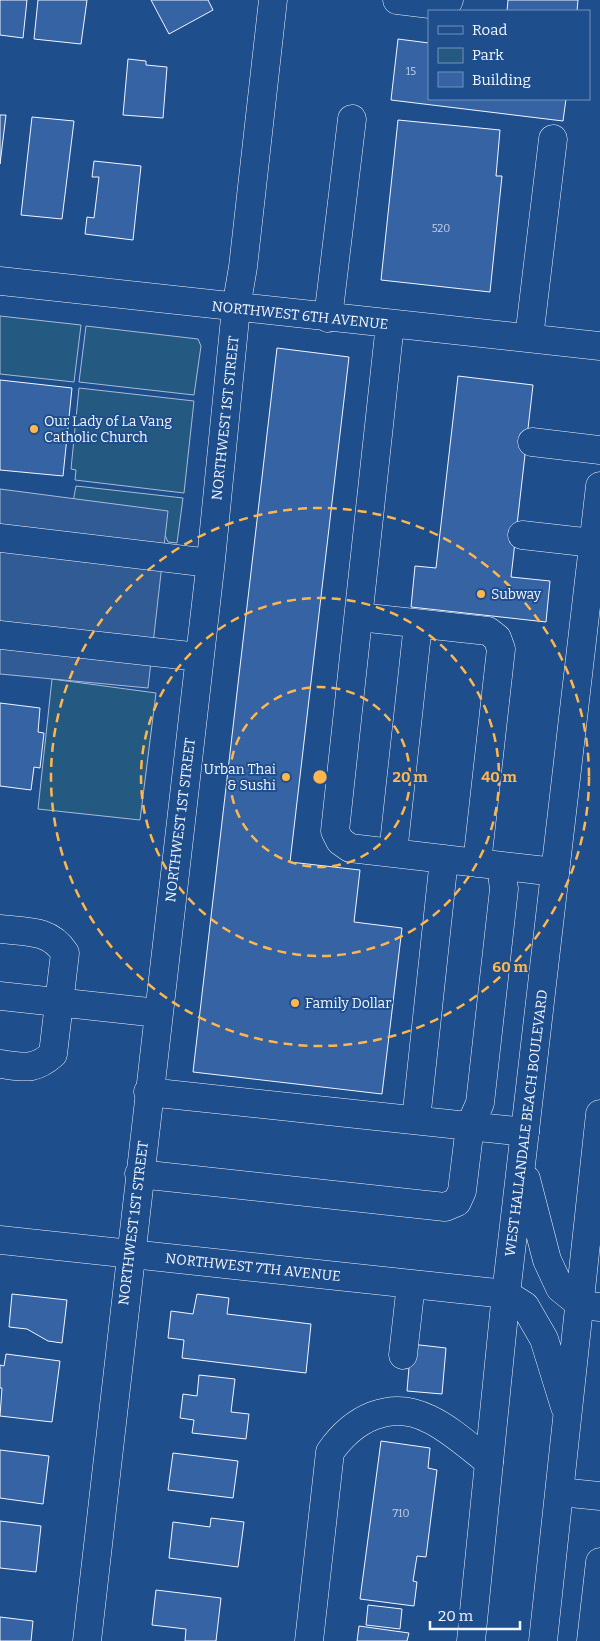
<svg xmlns="http://www.w3.org/2000/svg" width="600" height="1641" font-family="Bitter,serif">
  <style>
    .green { fill: #245a82; stroke: #a8bbd7 }
    .parking { fill: #305b95; stroke: #a8bbd7 }
    .building { fill: #3563a3; stroke: #f2f6ff }
    .lines { fill: none; stroke-linecap: round; stroke-linejoin: round }
    .minor-casing { stroke: #f2f6ff; stroke-width: 29 }
    .major-casing { stroke: #f2f6ff; stroke-width: 29 }
    .minor { stroke: #1f4e8c; stroke-width: 28 }
    .major { stroke: #1f4e8c; stroke-width: 28 }
    .ring { fill: none; stroke: #ffb74d; stroke-width: 2.5; stroke-dasharray: 9 6 }
    .poi-dot { fill: #ffb74d; stroke: #1f4e8c; stroke-width: 2 }
    .labels { text-anchor: middle; stroke-width: 4; stroke-linejoin: round; paint-order: stroke }
    .number-label { font-size: 11px; fill: #c3d1e8 }
    .street-label { font-size: 14px; fill: #f2f6ff; stroke: #1f4e8c }
    .poi-label { font-size: 14px; fill: #f2f6ff; stroke: #1f4e8c; text-anchor: start }
    .centre { fill: #ffb74d; stroke: #1f4e8c; stroke-width: 2.5 }
    .ring-label { font-size: 15px; text-anchor: middle; font-weight: bold; fill: #ffb74d; stroke: #1f4e8c; stroke-width: 4; stroke-linejoin: round; paint-order: stroke }
  </style>
  <rect width="100%" height="100%" fill="#1f4e8c"/>
  <path class="green" d="M 0,316 L 81,325 L 74,382 L 0,374 Z
    M 86,326 L 198,339 L 201,346 L 194,395 L 79,382 Z
    M 79,388 L 194,401 L 184,493 L 75,480 L 76,470 L 71,469 Z
    M 76,486 L 183,498 L 177,543 L 168,542 L 155,512 L 73,502 Z
    M 52,679 L 156,693 L 140,820 L 38,809 Z"/>
  <path class="parking" d="M 0,489 L 168,511 L 148,688 L 0,674 Z"/>
  <path class="building" d="M 0,0 L 27,0 L 23,38 L 0,35 Z
    M 38,0 L 87,0 L 81,44 L 34,39 Z
    M 151,0 L 208,0 L 213,10 L 169,34 Z
    M 508,0 L 578,0 L 577,11 L 507,11 Z
    M 398,39 L 429,43 L 429,99 L 566,99 L 563,121 L 391,100 Z
    M 128,59 L 146,61 L 146,65 L 167,67 L 163,118 L 123,115 Z
    M 0,115 L 6,115 L 0,164 Z
    M 32,117 L 74,121 L 62,219 L 21,215 Z
    M 398,120 L 500,130 L 496,176 L 502,176 L 490,292 L 381,280 Z
    M 94,161 L 141,166 L 133,240 L 85,234 L 87,217 L 94,218 L 99,177 L 92,177 Z
    M 277,348 L 349,357 L 290,862 L 360,870 L 354,922 L 402,928 L 382,1094 L 193,1072 Z
    M 458,376 L 533,385 L 511,577 L 550,581 L 546,622 L 411,607 L 415,566 L 436,568 Z
    M 0,380 L 72,388 L 63,476 L 0,470 Z
    M 0,703 L 40,708 L 38,732 L 44,733 L 40,768 L 34,767 L 31,790 L 0,786 Z
    M 12,1294 L 67,1300 L 62,1343 L 48,1341 L 27,1329 L 9,1327 Z
    M 197,1294 L 229,1298 L 227,1314 L 311,1324 L 306,1373 L 182,1358 L 184,1340 L 168,1338 L 171,1311 L 193,1314 Z
    M 411,1344 L 446,1348 L 442,1394 L 407,1391 Z
    M 6,1354 L 60,1361 L 52,1422 L 0,1416 L 2,1388 L 0,1388 L 0,1365 L 4,1366 Z
    M 199,1375 L 235,1379 L 231,1412 L 249,1414 L 246,1439 L 192,1433 L 194,1420 L 180,1418 L 183,1394 L 197,1396 Z
    M 381,1441 L 430,1448 L 428,1468 L 437,1470 L 426,1557 L 417,1556 L 413,1581 L 417,1582 L 414,1606 L 360,1599 Z
    M 0,1450 L 49,1456 L 43,1504 L 0,1498 Z
    M 173,1453 L 238,1461 L 233,1498 L 168,1490 Z
    M 211,1518 L 244,1522 L 238,1567 L 169,1558 L 173,1522 L 210,1527 Z
    M 0,1521 L 41,1526 L 36,1572 L 0,1568 Z
    M 156,1590 L 221,1598 L 216,1641 L 185,1641 L 186,1629 L 152,1625 Z
    M 368,1605 L 402,1609 L 400,1629 L 366,1625 Z
    M 0,1617 L 33,1621 L 31,1641 L 0,1641 Z
    M 359,1626 L 409,1633 L 407,1641 L 357,1641 Z"/>
  <g class="lines">
    <g class="minor-casing">
      <path id="minor" d="M 397,0 L 438,5 L 449,0
        M 0,281 L 600,346
        M 328,318 L 352,119
        M 390,324 L 335,831 L 340,841 L 350,848 L 555,872
        M 529,338 L 553,139
        M 532,442 L 600,450
        M 522,535 L 593,543
        M 0,538 L 210,563
        M 359,617 L 488,631 L 497,638 L 501,649 L 477,863
        M 0,635 L 199,657
        M 393,853 L 418,624
        M 0,929 C 26,932 50,929 65,953 L 53,1054 C 34,1071 24,1067 0,1064
        M 0,996 L 158,1013
        M 148,1092 L 525,1132
        M 416,1120 L 444,859
        M 139,1174 L 445,1207 L 457,1202 L 462,1191 L 470,1126 L 480,1103 L 504,889 L 501,866
        M 0,1240 L 506,1294
        M 581,1305 L 600,1307
        M 403,1355 L 411,1284
        M 560,1492 L 600,1496
        M 87,1641 L 211,560 L 236,308 L 243,267 L 273,0
        M 309,1641 L 330,1452 C 353,1419 390,1399 429,1419 C 449,1428 471,1448 489,1462
        M 591,1641 L 600,1562"/>
    </g>
    <g class="major-casing">
      <path id="major" d="M 526,1179 L 547,1260 L 560,1288 L 581,1305
        M 506,1294 L 525,1306 L 544,1339 L 565,1407
        M 471,1641 L 506,1294 L 600,486
        M 543,1641 L 600,1114"/>
    </g>
    <use href="#minor" class="minor"/>
    <use href="#major" class="major"/>
  </g>
  <g class="ring">
    <circle cx="320" cy="777" r="90"/>
    <circle cx="320" cy="777" r="179"/>
    <circle cx="320" cy="777" r="269"/>
  </g>
  <g class="poi-dot">
    <circle cx="34" cy="429" r="5"/>
    <circle cx="481" cy="594" r="5"/>
    <circle cx="286" cy="777" r="5"/>
    <circle cx="295" cy="1003" r="5"/>
  </g>
  <g class="labels">
    <g class="number-label">
      <text x="411" y="75">15</text>
      <text x="441" y="232">520</text>
      <text x="401" y="1517">710</text>
    </g>
    <g class="street-label">
      <text transform="translate(300 315) rotate(6)" y="5">NORTHWEST 6TH AVENUE</text>
      <text transform="translate(225 418) rotate(-84)" y="5">NORTHWEST 1ST STREET</text>
      <text transform="translate(180 820) rotate(-83)" y="5">NORTHWEST 1ST STREET</text>
      <text transform="translate(526 1123) rotate(-83)" y="5">WEST HALLANDALE BEACH BOULEVARD</text>
      <text transform="translate(133 1223) rotate(-83)" y="5">NORTHWEST 1ST STREET</text>
      <text transform="translate(253 1267) rotate(6)" y="5">NORTHWEST 7TH AVENUE</text>
    </g>
    <g class="poi-label">
      <text x="44" y="426">Our Lady of La Vang<tspan x="44" dy="16">Catholic Church</tspan></text>
      <text x="491" y="599">Subway</text>
      <text x="276" y="774" text-anchor="end">Urban Thai<tspan x="276" dy="16">&amp; Sushi</tspan></text>
      <text x="305" y="1008">Family Dollar</text>
    </g>
  </g>
  <circle cx="320" cy="777" r="8" class="centre"/>
  <g class="ring-label">
    <text x="410" y="782">20 m</text>
    <text x="499" y="782">40 m</text>
    <text x="510" y="972">60 m</text>
  </g>
  <rect x="428" y="10" width="162" height="90" fill="#1f4e8c" stroke="#7391ba"/>
  <rect x="438" y="26" width="25" height="8" fill="#1f4e8c" stroke="#7391ba"/>
  <text x="472" y="35" font-size="15" fill="#f2f6ff">Road</text>
  <rect x="438" y="48" width="25" height="15" fill="#245a82" stroke="#7391ba"/>
  <text x="472" y="60" font-size="15" fill="#f2f6ff">Park</text>
  <rect x="438" y="72" width="25" height="15" fill="#3563a3" stroke="#7391ba"/>
  <text x="472" y="85" font-size="15" fill="#f2f6ff">Building</text>
  <path d="M430 1621v8h90v-8" fill="none" stroke="#f2f6ff" stroke-width="2.5"/>
  <text x="438" y="1621" font-size="15" fill="#f2f6ff" stroke="#1f4e8c" stroke-width="4" paint-order="stroke">20 m</text>
</svg>
